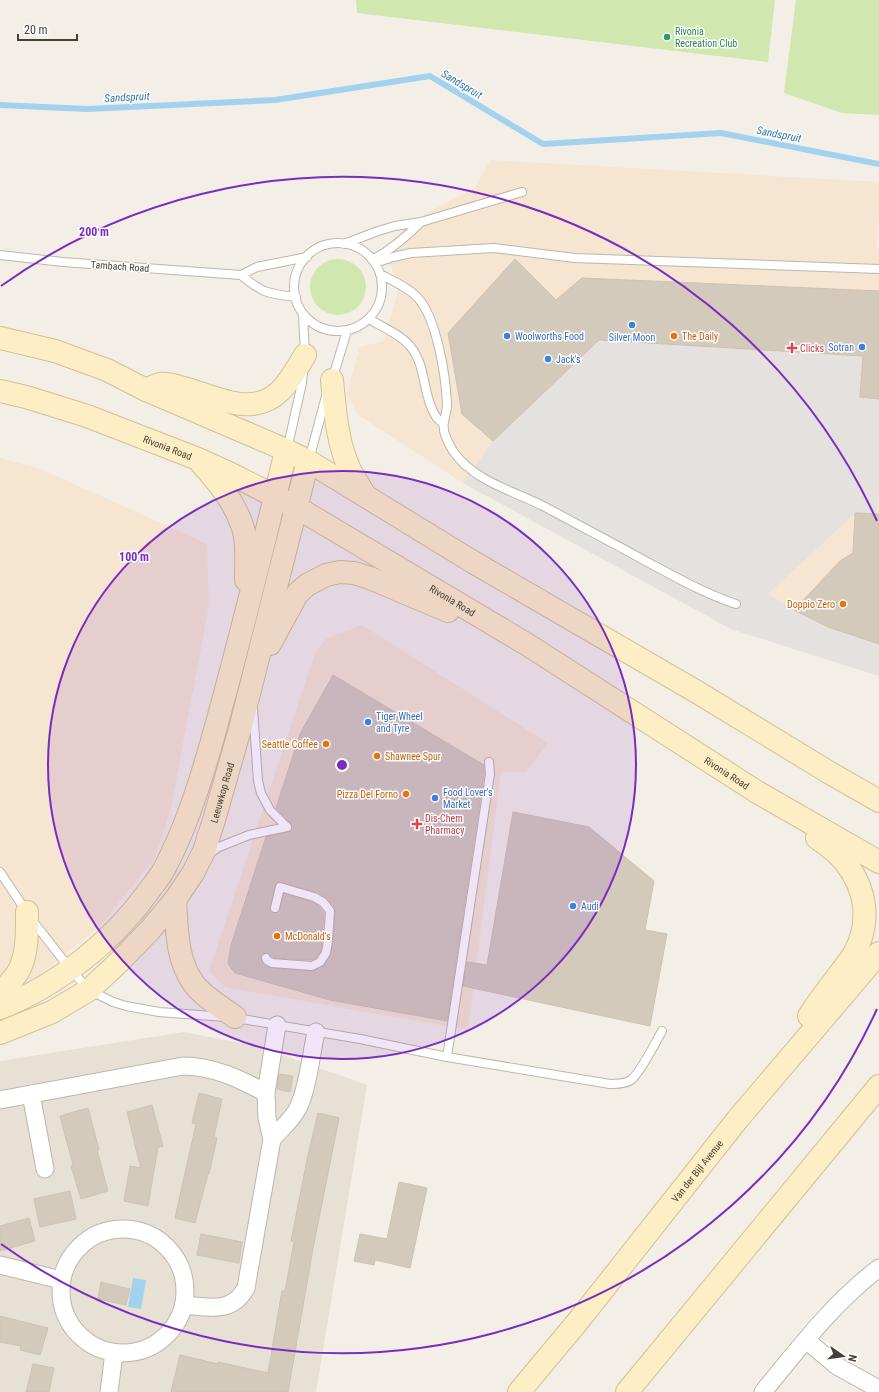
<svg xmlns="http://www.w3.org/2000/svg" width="879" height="1392" font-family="'Roboto Condensed',sans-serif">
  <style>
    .residential { fill: #e7e0d4 }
    .commercial { fill: #f5e5d1 }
    .green { fill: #d0e7af }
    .parking { fill: #e4e1de }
    .water { fill: #a3d2ef }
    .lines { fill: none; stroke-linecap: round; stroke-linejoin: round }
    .stream { stroke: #a3d2ef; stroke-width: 6 }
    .building { fill: #d4cabc; stroke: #cfc1af; fill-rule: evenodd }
    .lane-casing { stroke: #beb6a9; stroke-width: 10 }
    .street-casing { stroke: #beb6a9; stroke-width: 19 }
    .secondary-casing { stroke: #d2c197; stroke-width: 24 }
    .lane { stroke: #fff; stroke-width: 8 }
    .street { stroke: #fff; stroke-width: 17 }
    .secondary { stroke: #feeec5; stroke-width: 22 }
    .ring { fill: none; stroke: #7b2cbf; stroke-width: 2 }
    .leisure-dot { fill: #2e9e5b; stroke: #fff; stroke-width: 1.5 }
    .shop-dot { fill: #3f7fe0; stroke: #fff; stroke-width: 1.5 }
    .food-dot { fill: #e8710a; stroke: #fff; stroke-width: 1.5 }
    .health-dot { fill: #e0444e; stroke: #fff; stroke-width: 1.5 }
    .labels { text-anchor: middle; stroke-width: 3; stroke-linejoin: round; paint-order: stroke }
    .leisure-label { font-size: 10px; fill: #27864d; stroke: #fff; text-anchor: start }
    .street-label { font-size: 10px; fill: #453f36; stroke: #fff }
    .shop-label { font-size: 10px; fill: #366cbe; stroke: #fff; text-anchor: start }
    .food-label { font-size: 10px; fill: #c56008; stroke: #fff; text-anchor: start }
    .health-label { font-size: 10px; fill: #be3a42; stroke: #fff; text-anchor: start }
    .water-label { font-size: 11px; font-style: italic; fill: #2e79a7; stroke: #fff }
    .centre { fill: #7b2cbf; stroke: #fff; stroke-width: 2 }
    .ring-label { font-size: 12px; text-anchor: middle; font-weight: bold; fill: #7b2cbf; stroke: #fff; stroke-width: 3; stroke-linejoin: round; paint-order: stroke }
  </style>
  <rect width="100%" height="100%" fill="#f3efe6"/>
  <path class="residential" d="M 184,1032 L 260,1047 L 367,1085 L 316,1392 L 0,1392 L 0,1061 Z"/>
  <path class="commercial" d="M 490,160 L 879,182 L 879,215 L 876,248 L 879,248 L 879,676 L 731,629 L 463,483 L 357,414 L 347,394 L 360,347 L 384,341 L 400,285 L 383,251 L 410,222 L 475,188 Z
    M 0,458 L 41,469 L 207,544 L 209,605 L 171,808 L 155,858 L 101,925 L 37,977 L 0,988 Z
    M 362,625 L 548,743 L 526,772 L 501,772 L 468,1030 L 225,987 L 209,971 L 315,653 L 326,639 Z"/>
  <path class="green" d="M 356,0 L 775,0 L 768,62 L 357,13 Z
    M 796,0 L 879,0 L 879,115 L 842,113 L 784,93 Z
    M310 287a28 28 0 1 1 56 0a28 28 0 1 1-56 0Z"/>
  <path class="parking" d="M 599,340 L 863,356 L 860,397 L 879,399 L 879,476 L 877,514 L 855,513 L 768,594 L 794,610 L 828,627 L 871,641 L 879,641 L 879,676 L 731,629 L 463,483 L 493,441 Z"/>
  <path class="water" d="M 133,1278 L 146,1280 L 141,1309 L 128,1307 Z"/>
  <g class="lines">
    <path class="stream" d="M 0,105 L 87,109 L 275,100 L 430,76 L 543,144 L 721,133 L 879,164"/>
  </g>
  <path class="building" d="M 515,259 L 556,300 L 582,278 L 879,291 L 879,399 L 860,397 L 863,356 L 599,340 L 493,441 L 462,414 L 448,333 Z
    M 855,513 L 879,514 L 879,644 L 828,627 L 794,610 L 840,561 L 853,553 Z
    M 333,675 L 484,765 L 484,774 L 447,1021 L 330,1000 L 235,973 L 228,964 L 231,945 L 266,837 L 288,832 L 292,829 L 291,824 L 276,808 L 300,734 ZM 278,882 L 317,892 L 327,898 L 335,908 L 335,911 L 333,941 L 331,954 L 324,965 L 314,971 L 271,968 L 264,965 L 261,960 L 261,955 L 266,953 L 274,958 L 311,960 L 316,958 L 321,951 L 324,913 L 319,906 L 312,902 L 284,894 L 279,911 L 276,913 L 272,912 L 270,907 L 275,886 Z
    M 513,812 L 589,827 L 654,881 L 645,930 L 667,934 L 650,1026 L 463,986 L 467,962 L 487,965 Z
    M 279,1074 L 293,1076 L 290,1092 L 277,1089 Z
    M 199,1093 L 222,1099 L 214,1137 L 217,1138 L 209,1174 L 208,1174 L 195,1223 L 175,1218 L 196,1124 L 192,1123 Z
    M 152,1105 L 163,1146 L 158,1147 L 148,1206 L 124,1201 L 130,1166 L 141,1168 L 134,1142 L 135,1139 L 134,1140 L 127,1112 Z
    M 88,1108 L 99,1150 L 97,1150 L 108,1191 L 81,1199 L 71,1166 L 73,1165 L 60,1116 Z
    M 318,1113 L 339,1118 L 314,1243 L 288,1392 L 171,1392 L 180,1355 L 218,1364 L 218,1362 L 268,1373 L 282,1291 L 285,1291 L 294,1242 L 291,1241 L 308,1155 Z
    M 399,1182 L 427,1188 L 410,1268 L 375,1260 L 374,1265 L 354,1261 L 360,1234 L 387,1239 Z
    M 70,1191 L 76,1219 L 40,1227 L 34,1199 Z
    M 29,1218 L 35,1241 L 0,1251 L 0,1226 Z
    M 201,1234 L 242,1242 L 239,1263 L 197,1255 Z
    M 101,1282 L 130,1289 L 126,1305 L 98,1299 Z
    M 0,1316 L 48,1328 L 40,1355 L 20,1350 L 21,1346 L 0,1342 Z
    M 33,1364 L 54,1368 L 49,1392 L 26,1392 Z"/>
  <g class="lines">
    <g class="lane-casing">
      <path id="lane" d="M294 287a44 44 0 1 1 88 0a44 44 0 1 1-88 0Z
        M 344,244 L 378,231 L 395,226 L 421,222 L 522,192
        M 0,255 L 63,262 L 241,275 L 257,267 L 307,257
        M 372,260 C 391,250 406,237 421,222
        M 375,263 L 393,257 L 411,253 L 494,248 L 575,258 L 879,269
        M 380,274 C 393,281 408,287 418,298 C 437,319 446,377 447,405 C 447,411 445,416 444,422 C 442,431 448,443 453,451 C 474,482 515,491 547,508 C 582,527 617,545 651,564 C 679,579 706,594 736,604
        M 241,275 C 262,293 269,294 296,297
        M 303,314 L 305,354
        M 369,319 C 382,327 400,334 410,346 C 427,366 422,394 435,415 C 437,419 441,421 443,424
        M 332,380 L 347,331
        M 287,450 L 302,383 L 303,371
        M 309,460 L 326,396
        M 253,708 L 258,781 L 261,793 L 270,810 L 287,827
        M 207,855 L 219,847 L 249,835 L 287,827
        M 0,872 L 32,920 L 71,970 L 89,990 L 113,1002 L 126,1006 L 159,1012 L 225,1017
        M 266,958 L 267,960 L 272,963 L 312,966 L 320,962 L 326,953 L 328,941 L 330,911 L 323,902 L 314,897 L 280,887 L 275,908
        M 236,1018 L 360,1039 L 447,1057 L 610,1084 C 617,1084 625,1084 631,1080 C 641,1072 655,1043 662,1031
        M 447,1057 L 490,774 L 489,762"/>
    </g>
    <g class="street-casing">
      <path id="street" d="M 31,1094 L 45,1169
        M 0,1100 L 183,1066 C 213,1066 240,1079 266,1093
        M 272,1139 C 281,1129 292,1120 298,1108 C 308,1088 311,1055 316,1032
        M61 1291a62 62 0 1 1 124 0a62 62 0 1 1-124 0Z
        M 0,1265 L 61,1280
        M 184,1305 C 209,1307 232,1314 246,1288 L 272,1139 L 267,1118 L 266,1093 L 277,1025
        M 806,1340 L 837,1366 L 873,1386 L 879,1392
        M 109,1392 L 114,1353
        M 763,1392 C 799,1348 834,1302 879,1268"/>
    </g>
    <g class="secondary-casing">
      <g id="secondary">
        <path d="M 0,338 L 55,351 L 107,370 L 146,390 L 286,450 L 308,461 L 473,562 L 697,692 L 830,773 L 879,801"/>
        <path d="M 332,380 C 335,410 337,443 350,470 C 354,478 360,486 364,494"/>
        <path d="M 146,390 C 150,388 155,385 160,384 C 167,383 177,386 184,388 C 214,396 251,418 279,392 C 290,382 297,368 305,355"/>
        <path id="s1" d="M 0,391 L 26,397 L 87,416 L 198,459 L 229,473 L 296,507 L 528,645 L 757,792 L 879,862"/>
        <path d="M 201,463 C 217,481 234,501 242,525 C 248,542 246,561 246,580"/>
        <path d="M 270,644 L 297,594 L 307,585 L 326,575 L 340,572 L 354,573 L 370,578 L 448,611"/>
        <path d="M 175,900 C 177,928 176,960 194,984 C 204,997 221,1007 235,1017"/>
        <path d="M 0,994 C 6,987 13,980 18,972 C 28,955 27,931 27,912"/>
        <path d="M 0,1008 C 57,986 113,941 148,892 C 153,885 158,879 162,873 C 195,813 213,737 231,671 C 250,598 269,524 286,450"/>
        <path d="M 809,1016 C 818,1002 828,989 838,976 C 843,969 849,962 854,954 C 871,923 867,890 845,862 C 838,853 827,845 817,838"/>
        <path id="s2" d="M 0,1033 L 52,1012 L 89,990 L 120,961 L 150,930 L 175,900 L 193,873 L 204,851 L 214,820 L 240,729 L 308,461"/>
        <path id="s3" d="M 519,1392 L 579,1320 L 737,1120 L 879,953"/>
        <path d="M 627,1392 L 879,1086"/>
      </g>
    </g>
    <use href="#lane" class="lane"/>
    <use href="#street" class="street"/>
    <use href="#secondary" class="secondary"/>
  </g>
  <circle cx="342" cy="765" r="294" fill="#7b2cbf" fill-opacity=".12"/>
  <g class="ring">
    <circle cx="342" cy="765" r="294"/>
    <path d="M877 1009A588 588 0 0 1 1 1244M1 286A588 588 0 0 1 877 521"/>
  </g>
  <circle class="leisure-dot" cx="667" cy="37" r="4"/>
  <g class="shop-dot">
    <circle cx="632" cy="325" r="4"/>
    <circle cx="507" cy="336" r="4"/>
    <circle cx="862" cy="347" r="4"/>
    <circle cx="548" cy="359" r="4"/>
    <circle cx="368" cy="722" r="4"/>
    <circle cx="435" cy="798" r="4"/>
    <circle cx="573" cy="906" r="4"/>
  </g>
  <g class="food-dot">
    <circle cx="674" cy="336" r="4"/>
    <circle cx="843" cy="604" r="4"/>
    <circle cx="326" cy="744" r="4"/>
    <circle cx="377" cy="756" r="4"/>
    <circle cx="406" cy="794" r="4"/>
    <circle cx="277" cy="936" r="4"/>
  </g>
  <g class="health-dot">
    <path d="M790 342h4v4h4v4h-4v4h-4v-4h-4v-4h4z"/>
    <path d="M415 818h4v4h4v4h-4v4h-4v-4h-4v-4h4z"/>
  </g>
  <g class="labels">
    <g class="leisure-label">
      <text x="675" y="35">Rivonia<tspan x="675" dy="12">Recreation Club</tspan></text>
    </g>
    <g class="street-label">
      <text transform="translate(120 266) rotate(4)" y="4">Tambach Road</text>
      <text dy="4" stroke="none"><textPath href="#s1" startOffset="177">Rivonia Road</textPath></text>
      <text dy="4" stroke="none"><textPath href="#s1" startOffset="501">Rivonia Road</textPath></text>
      <text dy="4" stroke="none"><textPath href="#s1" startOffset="825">Rivonia Road</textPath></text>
      <text dy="4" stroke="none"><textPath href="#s2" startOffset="342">Leeuwkop Road</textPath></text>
      <text dy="4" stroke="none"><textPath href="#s3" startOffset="284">Van der Bijl Avenue</textPath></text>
    </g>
    <g class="shop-label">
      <text x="515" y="340">Woolworths Food</text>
      <text x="632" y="341" text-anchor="middle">Silver Moon</text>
      <text x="854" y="351" text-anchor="end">Sotran</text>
      <text x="556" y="363">Jack's</text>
      <text x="376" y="720">Tiger Wheel<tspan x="376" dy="12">and Tyre</tspan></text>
      <text x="443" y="796">Food Lover's<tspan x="443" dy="12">Market</tspan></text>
      <text x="581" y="910">Audi</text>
    </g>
    <g class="food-label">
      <text x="682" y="340">The Daily</text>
      <text x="835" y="608" text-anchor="end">Doppio Zero</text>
      <text x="318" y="748" text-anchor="end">Seattle Coffee</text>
      <text x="385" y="760">Shawnee Spur</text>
      <text x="398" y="798" text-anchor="end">Pizza Del Forno</text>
      <text x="285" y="940">McDonald's</text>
    </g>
    <g class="health-label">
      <text x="800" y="352">Clicks</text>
      <text x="425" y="822">Dis-Chem<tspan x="425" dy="12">Pharmacy</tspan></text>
    </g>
    <g class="water-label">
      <text transform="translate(462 84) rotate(31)" y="4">Sandspruit</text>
      <text transform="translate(127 97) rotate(-3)" y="4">Sandspruit</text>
      <text transform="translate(779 134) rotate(11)" y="4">Sandspruit</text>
    </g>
  </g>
  <circle cx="342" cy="765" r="6" class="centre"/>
  <g class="ring-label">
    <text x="94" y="236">200 m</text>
    <text x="134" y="561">100 m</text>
  </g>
  <g transform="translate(843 1356) rotate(103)" stroke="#ffffff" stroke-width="3" paint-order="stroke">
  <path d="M0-3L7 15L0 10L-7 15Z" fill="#453f36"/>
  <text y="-6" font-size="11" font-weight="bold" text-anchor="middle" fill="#453f36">N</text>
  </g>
  <path d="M18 34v6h59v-6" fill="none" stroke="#453f36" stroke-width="2"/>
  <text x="24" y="34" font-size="12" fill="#453f36" stroke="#ffffff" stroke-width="3" paint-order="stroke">20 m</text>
</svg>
